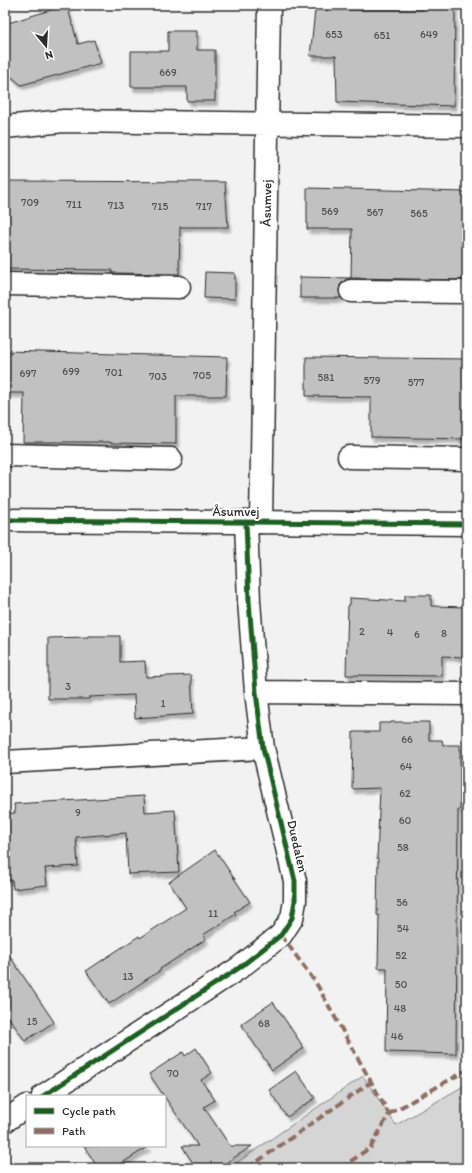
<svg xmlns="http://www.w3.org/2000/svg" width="472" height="1173" font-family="Itim,sans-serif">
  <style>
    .green { fill: #d5d5d5; stroke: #808080 }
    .building { fill: #c1c1c1; stroke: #2b2b2b; filter: url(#shadow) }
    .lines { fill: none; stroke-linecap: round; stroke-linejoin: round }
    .street-casing { stroke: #2b2b2b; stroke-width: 25 }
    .secondary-casing { stroke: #2b2b2b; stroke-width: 25 }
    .street { stroke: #fff; stroke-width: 22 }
    .secondary { stroke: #fff; stroke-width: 22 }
    .quiet { stroke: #8d6e63; stroke-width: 4; stroke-dasharray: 8 4; stroke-linecap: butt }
    .cycleway-casing { stroke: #fff; stroke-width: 8 }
    .cycleway { stroke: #1b5e20; stroke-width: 5 }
    .labels { text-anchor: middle; stroke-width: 4; stroke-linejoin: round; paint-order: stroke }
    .number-label { font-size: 11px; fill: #505050 }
    .street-label { font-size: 13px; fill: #2b2b2b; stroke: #fff }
  </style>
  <defs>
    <filter id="shadow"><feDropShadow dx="2.5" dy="4.5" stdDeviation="1" flood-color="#0004"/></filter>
  </defs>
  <rect width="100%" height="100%" fill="#f2f2f2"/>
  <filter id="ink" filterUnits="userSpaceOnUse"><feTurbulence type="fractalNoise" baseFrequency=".025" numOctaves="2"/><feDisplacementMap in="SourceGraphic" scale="8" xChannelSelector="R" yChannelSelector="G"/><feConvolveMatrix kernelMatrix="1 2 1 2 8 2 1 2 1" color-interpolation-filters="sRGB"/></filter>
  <g filter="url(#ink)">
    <path class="green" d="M 363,1076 L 396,1125 L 467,1084 L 467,1168 L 229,1168 Z"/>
    <path class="building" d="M 67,5 L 78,44 L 94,40 L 101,63 L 21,85 L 5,71 L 5,24 Z
      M 422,5 L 455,5 L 454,106 L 337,102 L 336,56 L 310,56 L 315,10 L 423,10 Z
      M 168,31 L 197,31 L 197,50 L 215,50 L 215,101 L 187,101 L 187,87 L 131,87 L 131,51 L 168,51 Z
      M 5,181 L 225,182 L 228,227 L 180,227 L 179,274 L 112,273 L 112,270 L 5,269 Z
      M 307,188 L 467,192 L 467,280 L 351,278 L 345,280 L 340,285 L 339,291 L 341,298 L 300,298 L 300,277 L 351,278 L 352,229 L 307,229 Z
      M 205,272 L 235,273 L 235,299 L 204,298 Z
      M 5,351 L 227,357 L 226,396 L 176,396 L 176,444 L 110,443 L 110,442 L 23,442 L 24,393 L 5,393 Z
      M 306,357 L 467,359 L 467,439 L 371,437 L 371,397 L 306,396 Z
      M 405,595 L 431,595 L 431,606 L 467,607 L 467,644 L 463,644 L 463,657 L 442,656 L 442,676 L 346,675 L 348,605 L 350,605 L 350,598 L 405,601 Z
      M 88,636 L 120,636 L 120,662 L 145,661 L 146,677 L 191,675 L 193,714 L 135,718 L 134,695 L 89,697 L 89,699 L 48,699 L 48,638 L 88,637 Z
      M 391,722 L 429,722 L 429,740 L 442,740 L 443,745 L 460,745 L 460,810 L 458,810 L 456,1054 L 386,1052 L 387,968 L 378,968 L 379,915 L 377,915 L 378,859 L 377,859 L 380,788 L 352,789 L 353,732 L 379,732 L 379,723 L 391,723 Z
      M 144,796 L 145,812 L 175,810 L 179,872 L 128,874 L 126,833 L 76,837 L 78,866 L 45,868 L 47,885 L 13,889 L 12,880 L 5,880 L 5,814 L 15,813 L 14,804 Z
      M 215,850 L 250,902 L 234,912 L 236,914 L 203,935 L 206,939 L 160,969 L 161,970 L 109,1004 L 86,971 L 139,936 L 140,938 L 186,908 L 169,882 Z
      M 5,949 L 54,1022 L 25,1041 L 5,1012 Z
      M 273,1002 L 304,1048 L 272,1070 L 241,1024 Z
      M 196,1048 L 212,1073 L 201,1080 L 215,1100 L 204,1107 L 230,1146 L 252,1146 L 218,1168 L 196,1168 L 182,1146 L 198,1146 L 149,1074 L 183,1052 L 185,1056 Z
      M 296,1071 L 315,1098 L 287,1117 L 269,1090 Z
      M 84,1146 L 149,1146 L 114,1168 L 98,1168 Z"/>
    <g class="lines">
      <g class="street-casing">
        <path id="street" d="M 5,127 L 64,121 L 467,126
          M 5,284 L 179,287
          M 351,291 L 467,292
          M 5,455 L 171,459
          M 349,457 L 467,459
          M 261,522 L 269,5
          M 256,692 L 467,694
          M 5,762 L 263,748
          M 43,1096 L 239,968 L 281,935 L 292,918 L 295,901 L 295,881 L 263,748 L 256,692 L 249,601 L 246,522
          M 5,1121 L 27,1106"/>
      </g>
      <g class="secondary-casing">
        <path id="secondary" d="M 5,520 L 467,524"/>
      </g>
      <use href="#street" class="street"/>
      <use href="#secondary" class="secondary"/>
      <path class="quiet" d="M 281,935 L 316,983 L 389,1114 L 371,1147 L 341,1168
        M 389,1114 L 467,1070
        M 248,1168 L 371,1082"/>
      <g class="cycleway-casing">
        <path id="cycleway" d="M 5,520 L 467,524
          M 43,1096 L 239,968 L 281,935 L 292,918 L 295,901 L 295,881 L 263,748 L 256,692 L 249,601 L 246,522"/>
      </g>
      <use href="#cycleway" class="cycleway"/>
    </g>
  </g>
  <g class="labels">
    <g class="number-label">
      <text x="334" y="38">653</text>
      <text x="429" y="38">649</text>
      <text x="382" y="39">651</text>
      <text x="168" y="76">669</text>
      <text x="30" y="206">709</text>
      <text x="74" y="208">711</text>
      <text x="116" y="209">713</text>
      <text x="160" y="210">715</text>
      <text x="204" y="210">717</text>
      <text x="330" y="215">569</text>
      <text x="375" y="216">567</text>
      <text x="419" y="217">565</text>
      <text x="71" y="375">699</text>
      <text x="114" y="376">701</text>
      <text x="28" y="377">697</text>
      <text x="202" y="379">705</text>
      <text x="158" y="380">703</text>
      <text x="326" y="381">581</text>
      <text x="372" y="384">579</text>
      <text x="416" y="386">577</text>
      <text x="362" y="635">2</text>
      <text x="390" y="636">4</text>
      <text x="444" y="637">8</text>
      <text x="417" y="638">6</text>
      <text x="68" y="690">3</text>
      <text x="163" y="707">1</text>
      <text x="407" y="743">66</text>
      <text x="406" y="770">64</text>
      <text x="405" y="797">62</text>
      <text x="78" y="816">9</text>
      <text x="405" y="824">60</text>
      <text x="403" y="851">58</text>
      <text x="402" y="906">56</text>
      <text x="213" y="917">11</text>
      <text x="403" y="932">54</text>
      <text x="401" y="959">52</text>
      <text x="128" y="980">13</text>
      <text x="401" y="988">50</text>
      <text x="400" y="1012">48</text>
      <text x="32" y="1025">15</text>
      <text x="264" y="1027">68</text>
      <text x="397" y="1040">46</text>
      <text x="173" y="1077">70</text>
    </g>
    <g class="street-label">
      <text transform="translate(266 203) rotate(-89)" y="5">Åsumvej</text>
      <text x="236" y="516">Åsumvej</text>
      <text transform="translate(298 846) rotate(77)" y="5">Duedalen</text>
    </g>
  </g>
  <rect width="472" height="1173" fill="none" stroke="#fff" stroke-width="20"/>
  <rect x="10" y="10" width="452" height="1153" fill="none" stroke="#2b2b2b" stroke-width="1.5" filter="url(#ink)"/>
  <rect x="26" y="1095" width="140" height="52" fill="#ffffff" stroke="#aaaaaa"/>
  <rect x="34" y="1108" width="20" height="6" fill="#1b5e20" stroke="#aaaaaa"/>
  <text x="62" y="1115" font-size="12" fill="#2b2b2b">Cycle path</text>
  <rect x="34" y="1128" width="20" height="6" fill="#8d6e63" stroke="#aaaaaa"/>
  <text x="62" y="1135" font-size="12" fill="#2b2b2b">Path</text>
  <g transform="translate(46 46) rotate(162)" stroke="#ffffff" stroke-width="3" paint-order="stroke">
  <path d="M0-3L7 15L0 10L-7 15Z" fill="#2b2b2b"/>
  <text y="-6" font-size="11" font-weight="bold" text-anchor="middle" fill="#2b2b2b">N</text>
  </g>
</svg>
